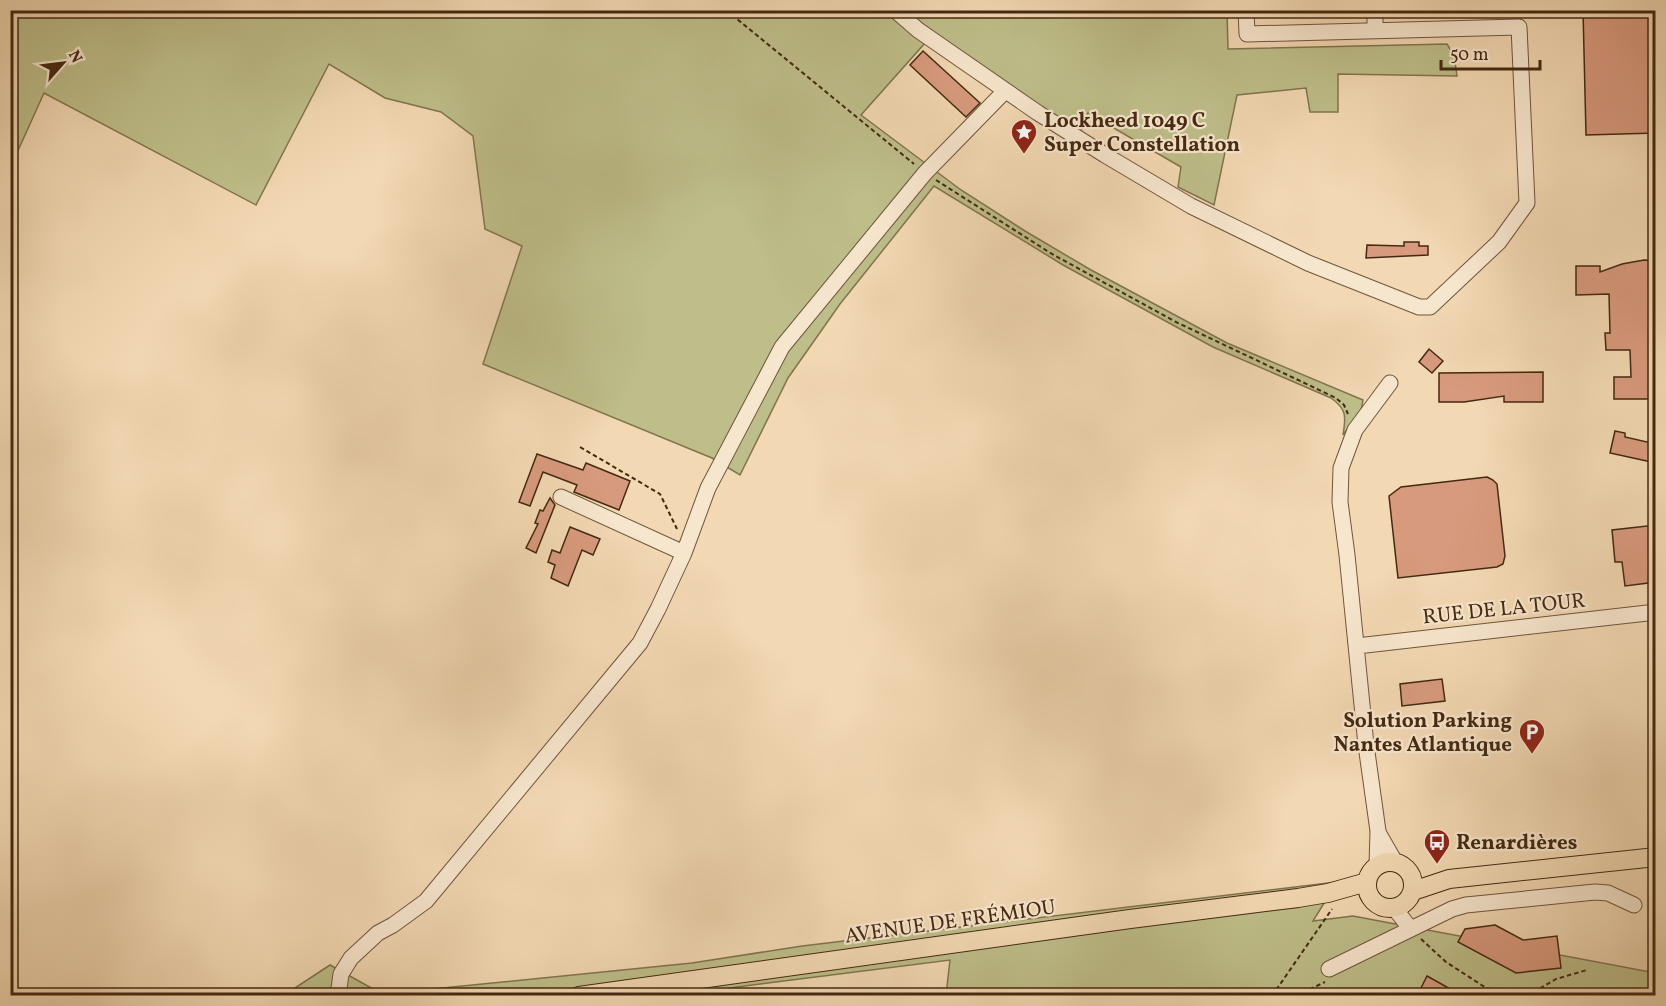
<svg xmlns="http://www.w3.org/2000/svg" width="1666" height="1006" font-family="Vollkorn,serif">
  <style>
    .green { fill: #bebe8a; stroke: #81744e; stroke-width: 1.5 }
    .building { fill: #d89a7e; stroke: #442911; stroke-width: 1.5 }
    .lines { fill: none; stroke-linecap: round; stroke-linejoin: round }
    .minor-casing { stroke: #70553a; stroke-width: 17 }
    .major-casing { stroke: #442911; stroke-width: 20 }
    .path { stroke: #442911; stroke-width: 2; stroke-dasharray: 4.5 3; stroke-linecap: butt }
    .minor { stroke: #f7e6ce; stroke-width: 15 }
    .major { stroke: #f2d8b3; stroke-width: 18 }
    .labels { text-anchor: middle; stroke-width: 4.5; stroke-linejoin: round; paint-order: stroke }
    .poi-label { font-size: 21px; font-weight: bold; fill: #442911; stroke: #f7e6ce; text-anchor: start }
    .street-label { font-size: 21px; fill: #442911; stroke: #f7e6ce }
  </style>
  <rect width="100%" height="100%" fill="#f2d8b3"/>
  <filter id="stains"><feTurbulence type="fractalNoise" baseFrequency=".00333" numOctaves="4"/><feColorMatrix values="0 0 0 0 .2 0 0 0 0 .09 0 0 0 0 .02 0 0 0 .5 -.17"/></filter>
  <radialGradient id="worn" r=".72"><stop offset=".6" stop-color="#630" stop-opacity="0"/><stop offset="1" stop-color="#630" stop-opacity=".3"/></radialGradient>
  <path class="green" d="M 11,11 L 883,11 L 925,43 L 861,115 L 961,190 L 1025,231 L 1091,270 L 1227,343 L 1363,400 L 1361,411 L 1343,435 C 1346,417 1347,409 1331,398 L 1213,347 L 1063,265 L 934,186 L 840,304 L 788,378 L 740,475 L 712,458 L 483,364 L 522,246 L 485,229 L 473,136 L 441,112 L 385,98 L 329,64 L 256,205 L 44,93 L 11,166 Z
    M 906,11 L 1227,11 L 1228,49 L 1447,44 L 1454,55 L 1457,76 L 1338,74 L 1338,112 L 1310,112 L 1306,88 L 1237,95 L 1214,205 L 1178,187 L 1181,167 L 1088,113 L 1080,134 L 935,33 Z
    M 1337,882 L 1313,921 L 1353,916 L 1656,973 L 1655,996 L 946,995 L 950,960 L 737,987 L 684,995 L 261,996 L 292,990 L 330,965 L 382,994 L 692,963 L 802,946 Z"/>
  <path class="building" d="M 1583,10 L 1656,10 L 1656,133 L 1586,135 Z
    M 923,51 L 980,103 L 966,117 L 910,65 Z
    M 1404,242 L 1419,242 L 1419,246 L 1428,246 L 1428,255 L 1366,258 L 1367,245 L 1404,246 Z
    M 1644,260 L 1656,261 L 1656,399 L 1614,399 L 1614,377 L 1631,377 L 1630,350 L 1606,350 L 1605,333 L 1610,333 L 1609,294 L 1576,295 L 1576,266 L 1600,266 L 1600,272 L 1622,264 Z
    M 1429,349 L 1443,361 L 1432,373 L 1419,362 Z
    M 1543,372 L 1543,402 L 1504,402 L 1504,396 L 1464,402 L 1439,402 L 1439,373 Z
    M 1615,431 L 1625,433 L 1625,437 L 1656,444 L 1656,463 L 1610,453 Z
    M 537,454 L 583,470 L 586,463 L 630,481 L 619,510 L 574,492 L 577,485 L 543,472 L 530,506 L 519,502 Z
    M 1487,477 L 1493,480 L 1497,484 L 1505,556 L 1503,564 L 1497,567 L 1398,578 L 1389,496 L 1401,487 Z
    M 550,498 L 555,505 L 536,553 L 526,548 L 538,524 L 535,523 L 540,510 L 543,511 Z
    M 1656,525 L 1656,582 L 1625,586 L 1622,562 L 1615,562 L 1612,530 Z
    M 570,527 L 600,539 L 593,555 L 582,550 L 568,586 L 551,578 L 555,565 L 548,562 L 552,550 L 560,553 Z
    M 1442,679 L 1445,701 L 1402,706 L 1400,684 Z
    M 1495,925 L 1523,940 L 1557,936 L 1561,968 L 1516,973 L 1458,942 L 1465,929 Z
    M 1427,976 L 1463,996 L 1417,996 Z"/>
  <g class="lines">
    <g class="minor-casing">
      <path id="minor" d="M 895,10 L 918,30 L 1038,113 L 1105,155 L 1191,206 L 1308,263 L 1419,307 L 1430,307 L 1499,242 L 1527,203 L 1519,27 L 1247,34 L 1246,10
        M 1375,30 L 1375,10
        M 561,497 L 684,553
        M 1357,646 L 1656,612
        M 1379,834 L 1395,862
        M 1377,865 L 1378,831 L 1366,745 L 1347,555 L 1340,502 L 1341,468 L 1355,430 L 1390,383
        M 1395,909 L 1410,928
        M 1329,969 L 1452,909 L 1466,905 L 1595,892 L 1608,893 L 1634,905
        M 338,996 L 341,974 L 351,958 L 378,933 L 393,925 L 426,901 L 640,643 L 658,609 L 684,553 L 708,488 L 782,347 L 925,173 L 1005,91"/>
    </g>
    <g class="major-casing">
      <path id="major" d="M1367 885a23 23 0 1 1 46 0a23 23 0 1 1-46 0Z
        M 1413,891 L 1449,879 L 1656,857
        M 579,996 L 1130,919 L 1298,898 L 1328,893 L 1367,882"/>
    </g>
    <path class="path" d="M 726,10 L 914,164
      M 936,180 L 1052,254 L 1176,322 L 1336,398 L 1344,405 L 1348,414
      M 580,447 L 660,494 L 677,529
      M 1421,939 L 1446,962 L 1483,986 L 1504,996
      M 1272,996 L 1332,909
      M 1296,996 L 1325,982
      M 1527,996 L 1556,979 L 1587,970"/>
    <use href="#minor" class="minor"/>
    <use href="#major" class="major"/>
  </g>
  <defs>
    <g id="sight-pin" transform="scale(1.35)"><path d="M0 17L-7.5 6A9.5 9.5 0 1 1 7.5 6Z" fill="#8f2418" stroke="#f7e6ce"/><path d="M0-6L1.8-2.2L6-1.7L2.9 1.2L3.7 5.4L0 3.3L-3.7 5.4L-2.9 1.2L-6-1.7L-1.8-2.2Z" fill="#fff"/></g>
    <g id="parking-pin" transform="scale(1.35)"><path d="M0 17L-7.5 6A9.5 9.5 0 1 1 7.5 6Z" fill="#8f2418" stroke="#f7e6ce"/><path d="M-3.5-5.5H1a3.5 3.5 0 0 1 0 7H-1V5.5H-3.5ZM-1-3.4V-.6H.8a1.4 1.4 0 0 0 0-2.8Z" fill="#fff"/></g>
    <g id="bus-pin" transform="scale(1.35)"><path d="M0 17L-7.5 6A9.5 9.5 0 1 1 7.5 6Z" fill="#8f2418" stroke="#f7e6ce"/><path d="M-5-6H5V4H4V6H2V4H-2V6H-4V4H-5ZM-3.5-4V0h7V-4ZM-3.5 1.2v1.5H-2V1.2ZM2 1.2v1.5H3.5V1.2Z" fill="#fff"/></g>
  </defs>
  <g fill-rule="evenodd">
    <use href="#sight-pin" x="1024" y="132"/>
    <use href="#parking-pin" x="1532" y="732"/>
    <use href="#bus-pin" x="1437" y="842"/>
  </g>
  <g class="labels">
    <g class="poi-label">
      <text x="1044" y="127">Lockheed 1049 C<tspan x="1044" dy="24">Super Constellation</tspan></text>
      <text x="1512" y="727" text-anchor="end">Solution Parking<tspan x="1512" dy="24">Nantes Atlantique</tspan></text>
      <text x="1456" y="849">Renardières</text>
    </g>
    <g class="street-label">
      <text transform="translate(1504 608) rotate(-6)" y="7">RUE DE LA TOUR</text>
      <text transform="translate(950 921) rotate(-8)" y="7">AVENUE DE FRÉMIOU</text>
    </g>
  </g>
  <rect width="1666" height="1006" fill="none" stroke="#f2d8b3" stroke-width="36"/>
  <rect x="12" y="12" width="1642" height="982" fill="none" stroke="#442911" stroke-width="3"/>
  <rect x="18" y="18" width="1630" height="970" fill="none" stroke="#442911" stroke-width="1.5"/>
  <g transform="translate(63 63) rotate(62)" stroke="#f7e6ce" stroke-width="4.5" paint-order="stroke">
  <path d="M0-4.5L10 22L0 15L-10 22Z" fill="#442911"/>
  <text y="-9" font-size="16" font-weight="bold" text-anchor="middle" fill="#442911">N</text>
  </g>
  <path d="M1441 60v9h99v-9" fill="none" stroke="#442911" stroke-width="3"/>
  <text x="1450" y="60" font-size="18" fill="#442911" stroke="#f7e6ce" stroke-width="4.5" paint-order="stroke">50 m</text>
  <rect width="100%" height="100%" filter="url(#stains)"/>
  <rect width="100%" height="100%" fill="url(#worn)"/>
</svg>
